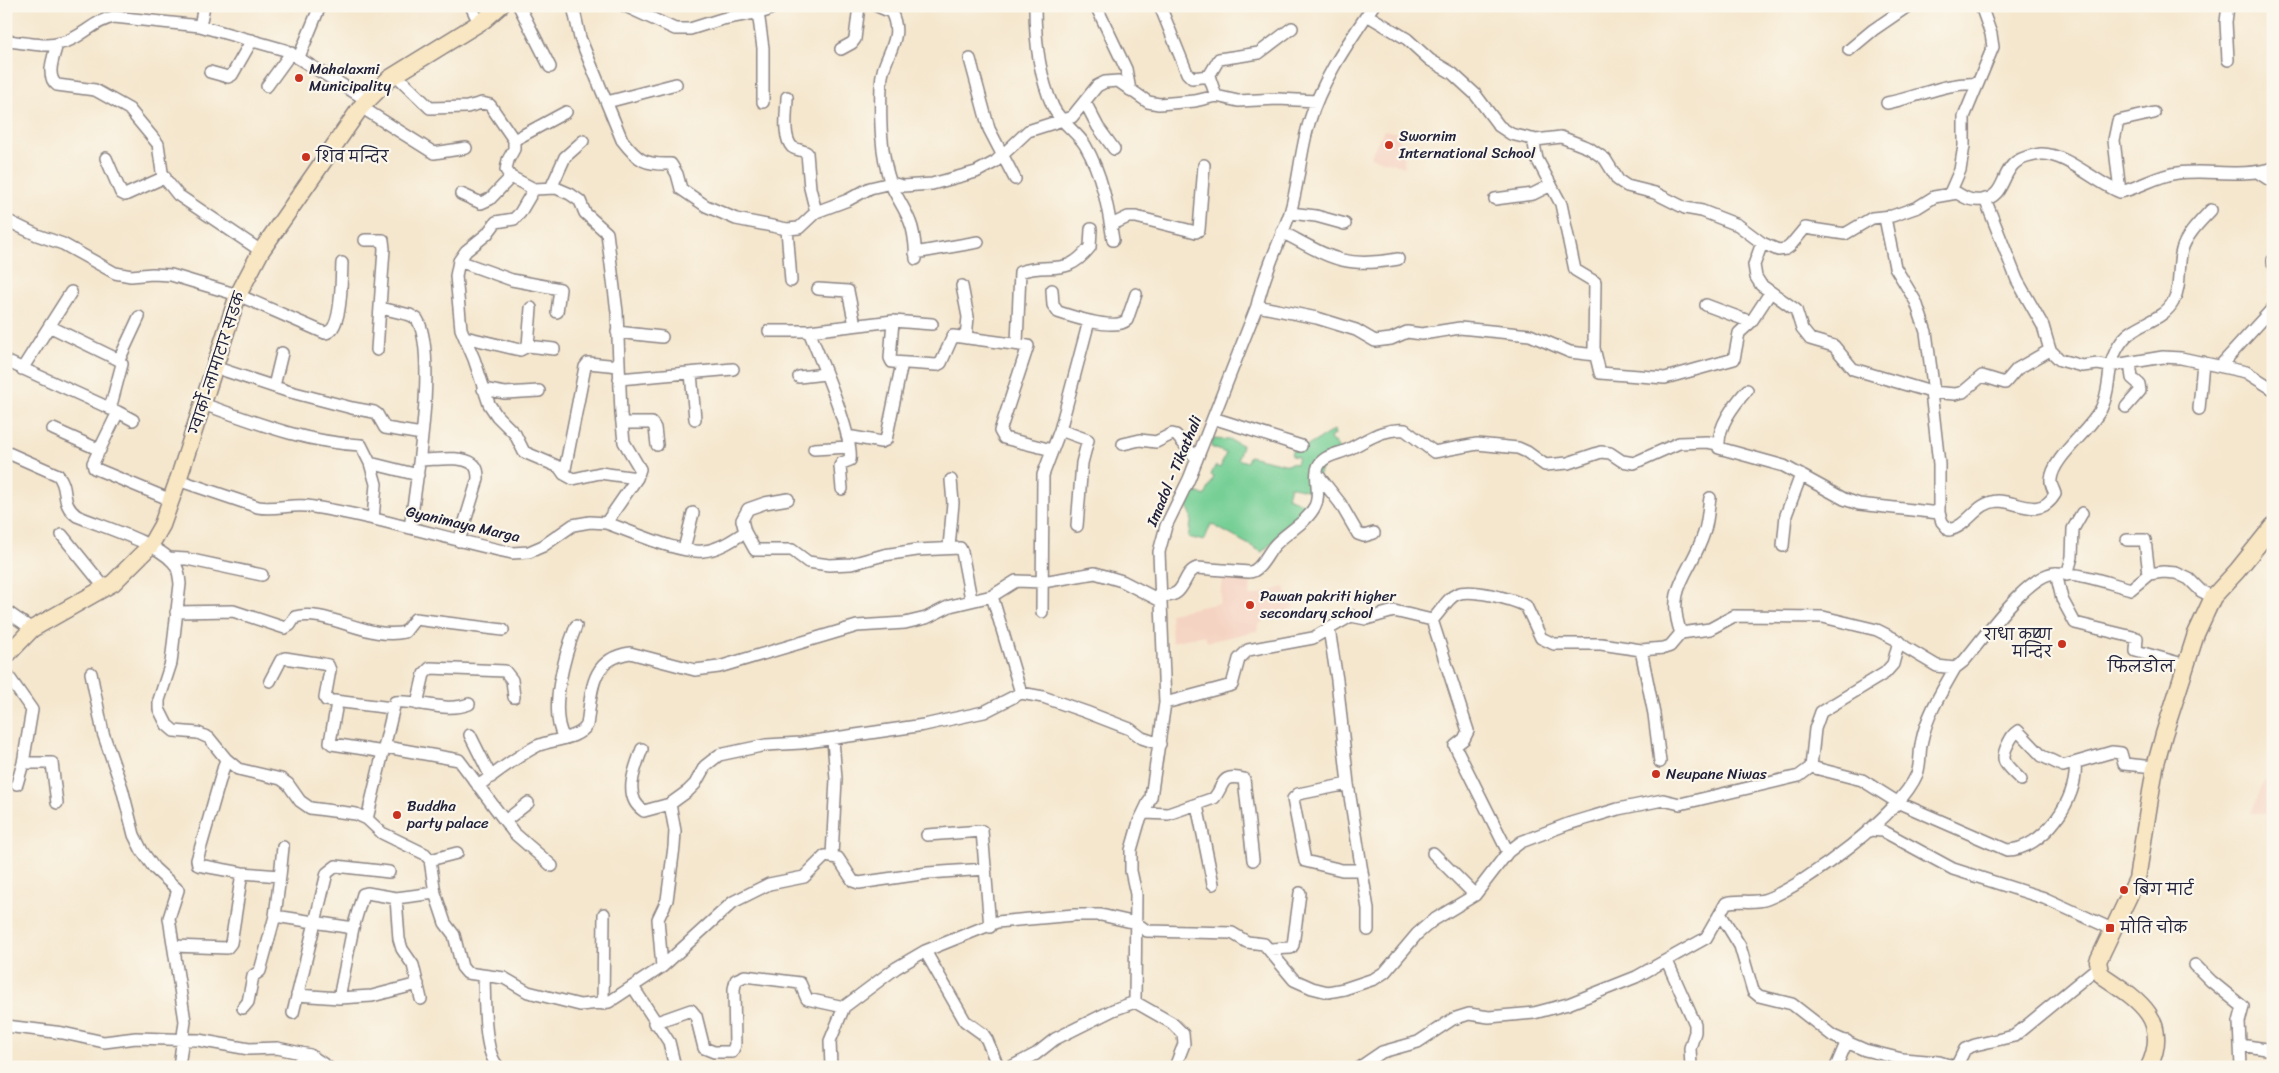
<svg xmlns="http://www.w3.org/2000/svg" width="2279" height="1073" font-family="Sriracha,'Playpen Sans Deva',sans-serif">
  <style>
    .built { fill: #f5d3c2 }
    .green { fill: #76cf95; stroke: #4c7868 }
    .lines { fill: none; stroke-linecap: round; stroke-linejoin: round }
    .street-casing { stroke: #8c8484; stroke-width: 14 }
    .secondary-casing { stroke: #8c8484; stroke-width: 19 }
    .street { stroke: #fff; stroke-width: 11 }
    .secondary { stroke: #f9e7c3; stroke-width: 16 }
    .poi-dot { fill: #c8321e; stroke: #fbf7ec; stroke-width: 2 }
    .labels { text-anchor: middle; stroke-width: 4.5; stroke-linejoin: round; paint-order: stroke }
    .poi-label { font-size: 15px; fill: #22223b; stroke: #fbf7ec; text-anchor: start }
    .street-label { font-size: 15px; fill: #22223b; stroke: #fbf7ec }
    .neighbourhood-label { font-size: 16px; fill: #22223b; stroke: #fbf7ec }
  </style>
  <rect width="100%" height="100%" fill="#fbf7ec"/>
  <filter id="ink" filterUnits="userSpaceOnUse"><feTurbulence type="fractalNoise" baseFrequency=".02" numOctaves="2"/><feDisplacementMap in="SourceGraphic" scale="10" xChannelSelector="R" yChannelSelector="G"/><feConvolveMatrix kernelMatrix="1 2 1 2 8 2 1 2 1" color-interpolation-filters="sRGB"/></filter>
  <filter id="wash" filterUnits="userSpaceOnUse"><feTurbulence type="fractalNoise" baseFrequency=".0096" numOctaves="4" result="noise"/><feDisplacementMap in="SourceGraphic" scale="20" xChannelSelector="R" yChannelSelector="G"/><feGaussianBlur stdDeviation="1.12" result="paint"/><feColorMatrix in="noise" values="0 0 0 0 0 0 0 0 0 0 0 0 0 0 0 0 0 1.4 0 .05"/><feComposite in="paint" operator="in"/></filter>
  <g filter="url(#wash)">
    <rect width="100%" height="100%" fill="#f5e7ce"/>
    <path class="built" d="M 1384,130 L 1399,133 L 1405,167 L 1370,157 Z
      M 1222,573 L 1242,574 L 1251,582 L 1250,597 L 1284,587 L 1294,608 L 1260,623 L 1257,631 L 1207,642 L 1205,635 L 1172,642 L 1170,613 L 1220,603 Z
      M 2273,773 L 2273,813 L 2251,813 L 2264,782 Z"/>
    <path class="green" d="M 1334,430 L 1335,435 L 1330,437 L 1332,442 L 1335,442 L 1340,452 L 1324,458 L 1313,492 L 1290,486 L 1287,497 L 1311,506 L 1262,552 L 1211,524 L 1204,541 L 1188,537 C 1190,526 1196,512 1184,506 L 1190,489 L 1205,496 L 1214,477 L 1211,475 L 1215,466 L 1220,468 L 1226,453 L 1211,447 L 1213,439 L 1229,440 L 1242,445 L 1238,459 L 1247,462 L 1249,456 L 1289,465 L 1290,463 L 1296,464 L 1298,457 L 1291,456 L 1292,450 L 1306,447 Z"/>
  </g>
  <g filter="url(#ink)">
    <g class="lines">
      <g class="street-casing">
        <path id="street" d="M 471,6 L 479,23
          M 519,6 L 550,67
          M 573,6 L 580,38 L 622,140 C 638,161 645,165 671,164 L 677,174 L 681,189 L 706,206 L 736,219 L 787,229 L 799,228 L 816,212 L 848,200 L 870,188 L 891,183 L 903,186 L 932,184 L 976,172 L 995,162 L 1028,131 L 1072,117 L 1097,86 L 1105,82 L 1118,81 L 1148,102 L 1159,104 L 1195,101 L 1216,96 L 1238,101 L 1278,99 L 1316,101
          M 625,6 L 675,29 L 690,29 L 722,19 L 766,11 L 776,6
          M 877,6 L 891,12 C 906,41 881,56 881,85 C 880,116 880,154 891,184 C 896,197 905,208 910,222 C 915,233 915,247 916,259
          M 1035,6 C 1035,40 1039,76 1053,107 C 1060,122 1076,131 1085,145 C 1102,174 1108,207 1113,240
          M 1160,6 L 1187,73 L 1192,78 L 1209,76 L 1216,96
          M 2228,6 L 2226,22 L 2228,60
          M 1098,10 L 1126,69 L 1130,90
          M 758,12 L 763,48 L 763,102
          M 1367,15 L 1407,39 L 1430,60 L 1452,73 L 1475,94 L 1499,126 L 1511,134 L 1536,140 L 1561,137 L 1589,148 L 1605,159 L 1618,180 L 1627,186 L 1655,193 L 1685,208 L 1702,211 L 1738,225 L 1762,243 L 1778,250 L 1786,249 L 1790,246 L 1805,228 L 1845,234 L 1872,218 L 1892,216 L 1918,207 L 1934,197 L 1957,193 C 1967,199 1971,201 1982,200 C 2005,197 2001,173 2016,162 C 2023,157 2033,155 2041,154 C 2066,153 2096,183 2120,192 C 2140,188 2157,175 2178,173 C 2209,169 2243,178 2273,168
          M 200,26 L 204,6
          M 6,41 C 23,42 45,48 61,43 C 81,39 94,20 114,17 L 200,26 L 285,50 L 367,100
          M 57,44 C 54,56 45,76 57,85 L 95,90 L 129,109 L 158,144 L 162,172 L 166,180 L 178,195 L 261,251
          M 841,49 L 852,43 L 855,39 L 859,6
          M 1849,50 L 1873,30 L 1908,6
          M 299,57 L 320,6
          M 970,59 L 989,129 L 1015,179
          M 210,72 L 228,77 L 232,75 L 252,40
          M 396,75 L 430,108 L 467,107 L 482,103 L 490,105 L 514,140 L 514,149 L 508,160 L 506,170 L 511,177 L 534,189
          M 1209,76 L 1219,59 L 1259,53 L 1292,28
          M 267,86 L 291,53
          M 787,97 C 787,110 782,136 792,147 C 796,150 803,150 807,153 L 810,188 L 816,212
          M 607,102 L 676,84
          M 1085,102 L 1098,127 L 1114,149
          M 1887,103 C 1920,97 1944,82 1977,84
          M 361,107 L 434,153 L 466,148
          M 1533,139 L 1537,159 L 1561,204 L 1575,270 L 1595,282 L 1594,348 L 1600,373 L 1665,378 L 1734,359 L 1739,333 L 1751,322 L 1770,293
          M 514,140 L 566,112
          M 106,158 L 121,193 L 125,195 L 165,177
          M 2259,173 L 2273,182
          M 551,188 L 565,157 L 583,141
          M 2120,192 L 2114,140 L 2118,121 L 2154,113
          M 1950,193 L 1960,170 L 1964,146 L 1964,117 L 1993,47 L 1991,34 L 1981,6
          M 461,194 L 481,203 L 490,199 L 511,177
          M 1495,199 L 1533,194 L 1551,185
          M 1985,199 L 2017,280 L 2043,326 L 2050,350 L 2060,360 L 2082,366 L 2098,364 L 2109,366 L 2163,357 L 2181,358 L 2246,372 L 2273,389
          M 1290,213 L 1316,216 L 1345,224
          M 1885,218 L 1895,267 L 1916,302 L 1926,332 L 1933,385 L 1931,392 L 1939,464 L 1939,513 L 1942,522 L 1949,530 C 1969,526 1976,502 1998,501 C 2018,501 2040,520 2055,494 C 2054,490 2050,484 2051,480 C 2052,458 2090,431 2101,409 C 2113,386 2104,365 2122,341 C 2135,323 2162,322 2173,302 C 2182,285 2177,267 2182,250 C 2186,235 2201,221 2211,210
          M 6,220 L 37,235 L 63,244 L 115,273 L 131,276 L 152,274 L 171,275 L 238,295 L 325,333 C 343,331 341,277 342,263
          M 1111,225 L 1128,217 L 1136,217 L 1196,232 L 1199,230 L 1204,165
          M 787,229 L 791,281
          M 1282,232 C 1330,257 1342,269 1398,259
          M 365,240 L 383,240 L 384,249 L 377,350
          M 1762,243 L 1754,265 L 1756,277 L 1761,285 L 1796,310 L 1802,329 L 1810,339 L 1834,346 L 1853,369 L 1931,392 L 1955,394 L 1963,392 L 1982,376 L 2005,383 L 2017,369 L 2050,350
          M 915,253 L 978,242
          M 2273,260 L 2273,263
          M 459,261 L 512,280 L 560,289 L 557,312
          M 962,286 L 968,317 L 966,338
          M 818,289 L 848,291 L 855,325
          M 1052,290 L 1053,305 L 1058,312 C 1073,317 1115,331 1127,320 L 1136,294
          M 1706,305 L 1751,322
          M 1257,306 L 1317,318 L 1356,330 L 1375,341 L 1391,339 L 1407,332 L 1422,334 L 1460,328 L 1530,335 L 1570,352 L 1595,355
          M 381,308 L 410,315 L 417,319 C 438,353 416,485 410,528
          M 893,321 L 932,324
          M 51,327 L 119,360 L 122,364 L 110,409
          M 769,331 L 809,331 L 893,321 L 890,358 L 892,362 L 937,365 L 941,363 L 953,336 L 1028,346 L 1000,431 L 1004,438 L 1052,450
          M 809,331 C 819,357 854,436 850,460 L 842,463 L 840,466 L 842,489
          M 617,332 L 662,337
          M 465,337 L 520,350 L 528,346 L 554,349
          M 1017,343 L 1020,272 C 1050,261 1065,279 1090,247 L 1091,229
          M 528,346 L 531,308
          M 119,360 L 139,317
          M 6,361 L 118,412 L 93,463 L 94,468 L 171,500
          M 2220,366 L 2273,308
          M 214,367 L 287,391 L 352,408 L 374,412 L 377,414 L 385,428 L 422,434
          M 22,369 L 71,292
          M 691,373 L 695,419
          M 799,377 L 825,374
          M 619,379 L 733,369
          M 274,386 L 282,353
          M 483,389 L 505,393 L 539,391
          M 1747,390 C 1734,405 1717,426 1719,448 L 1784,466 L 1844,499 L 1859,504 L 1939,513
          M 203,404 C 257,423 303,442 361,445 L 370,463 L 418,475
          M 2126,407 L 2140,391 L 2139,384 L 2132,378 L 2130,363
          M 2199,409 L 2203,362
          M 118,412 L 133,420
          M 1213,418 L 1301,446
          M 622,423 L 652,423 L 655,428 L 657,445
          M 53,429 L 100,450
          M 1060,430 L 1088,440 L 1082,463 L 1077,526
          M 847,436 L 881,442 L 886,440 L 902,363
          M 1123,444 L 1140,440 L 1156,442 L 1172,434 L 1176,435 L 1197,459
          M 814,449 L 849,447
          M 6,452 L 58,475 C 70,489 59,503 77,516 C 103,527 155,542 173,562 C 179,568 179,576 180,584 L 171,663 L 159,700 L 159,709 L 167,725 L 174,731 L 198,733 L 209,738 L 226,759 L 238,769 L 281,779 L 288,784 L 300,801 L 310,808 L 356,814 L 367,819 L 382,833 L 425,854 L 430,860 L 435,893 L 445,923 L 454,935 L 462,967 L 467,973 L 504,978 L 528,992 L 580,1005 L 609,1002 L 662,967 L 658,919 L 667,900 L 674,847 L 675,831 L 670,804 L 688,791 L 695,784 L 705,766 L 719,755 L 766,745 L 801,743 L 924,725 L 984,712 L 1021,693 L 1043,697 L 1086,712 L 1130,729 L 1142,738 L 1160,744
          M 420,460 C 435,460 461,455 473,464 C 478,468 478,474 478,479 L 459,541
          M 370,463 L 376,484 L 373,519
          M 564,474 L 585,367 L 588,363 L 619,366
          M 1318,475 L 1340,503 L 1358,534 L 1364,536 L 1374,533
          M 178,480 L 258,507 C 274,510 291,504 307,506 C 376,516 443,538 512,553 L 529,552 L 543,546 L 573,525 L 590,522 L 606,523 C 631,531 679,554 703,551 C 718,550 733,540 745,532 L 755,550 L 792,550 L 808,562 L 829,565 L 851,564 L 884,555 L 917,550 L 960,548 L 962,552 L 971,599
          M 606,523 L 637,478 L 640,469 L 624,442 L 621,414 L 617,312 L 607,233 L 585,213 L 580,201 L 570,194 L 556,188 L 534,189 L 520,213 L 514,219 L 496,222 L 487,234 L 466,251 L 459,261 L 456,276 L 461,329 L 474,359 L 489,404 L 497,416 L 515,434 L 524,452 L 559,467 L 564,474 L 573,479 L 600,473 L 637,478
          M 745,532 L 742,520 L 748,509 L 765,503 L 788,499
          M 62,535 L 105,588
          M 2127,540 L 2145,540 L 2149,574
          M 1783,546 L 1786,515 L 1801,475
          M 949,547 L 953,503 L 951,480
          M 684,549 L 693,513
          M 169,558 L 187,559 L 262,575
          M 2056,573 L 2062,599 L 2075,623 L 2137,638 L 2136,651 L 2186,665
          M 2067,575 L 2072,557 L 2073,529 L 2082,513
          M 1160,595 C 1187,600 1181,573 1197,568 L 1249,572 C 1260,572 1267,554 1274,546 C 1286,532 1307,523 1315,506 C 1322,493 1311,473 1321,462 C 1328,454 1340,454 1349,449 C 1368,440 1382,428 1405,430 L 1434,452 L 1477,444 L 1518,448 L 1527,452 L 1545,465 L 1568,463 L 1601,452 L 1610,453 L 1622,461 L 1634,463 L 1679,443 L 1707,442 L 1718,444
          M 992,596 L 1021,693
          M 6,611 L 32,629
          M 176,612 L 233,611 L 285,628 L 290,625 L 295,617 C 326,608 368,641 405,632 L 415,619 L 503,630
          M 1042,612 L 1043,475 L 1060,430 L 1089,321
          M 1432,620 L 1468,731 L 1464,739 L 1455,746 L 1508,852
          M 1329,629 L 1337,680 L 1348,784 L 1368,909 L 1368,930
          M 1681,633 C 1664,588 1692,572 1704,533 C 1708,522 1708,509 1710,498
          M 1641,650 L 1654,714 L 1660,762
          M 6,673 L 32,710 L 23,763 L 17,784
          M 91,673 L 103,733 L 122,788 L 134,835 L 142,851 L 154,868 L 178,890 L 169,918 L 185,1021 L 179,1067
          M 270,681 L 281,660 L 285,658 L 323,664 L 328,665 L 330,670 L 325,698 L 326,700 L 392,708
          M 337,703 L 330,742 L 332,744 L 384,752
          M 1165,703 L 1232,685 L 1239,659 L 1248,650 L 1313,638 L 1351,616 L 1366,619 L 1394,611 L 1432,620 C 1440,613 1447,598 1457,594 C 1471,588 1512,599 1526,606 L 1541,638 L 1554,644 L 1601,644 L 1641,650 L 1664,648 L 1670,646 L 1681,633 L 1710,629 L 1734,616 L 1823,617 L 1877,630 L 1899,641 L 1905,647 L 1937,666 L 1955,668 L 1964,661 C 1983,639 2028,573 2056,573 C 2081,573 2108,583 2131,589 L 2149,574 L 2163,572 L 2176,573 L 2189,579 L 2201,591 L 2213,597
          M 417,704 L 424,674 L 430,668 L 505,671 L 512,680 L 514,697
          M 470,735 L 491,777
          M 564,738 C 548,711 565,654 576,626
          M 386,747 L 459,760 L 514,833 L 552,866
          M 642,749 C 635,768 622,797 644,811 L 670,804
          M 226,759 L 197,860 L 198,865 L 242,873 L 280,876 L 275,916 L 353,928 L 363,894 L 367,893 L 396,898 L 435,893
          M 23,763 L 52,763 L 57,803
          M 1811,767 L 1862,780 L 1897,802 L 2007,850 C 2043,850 2079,798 2075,764
          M 2021,780 C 2008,766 1998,763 2008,744 C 2011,738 2013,734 2018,731 L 2042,756 L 2063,766 L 2112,752 L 2121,753 L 2124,764 L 2155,767
          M 1348,784 L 1298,794 L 1293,799 L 1305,861 L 1342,870 L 1362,870
          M 478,786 C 496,773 517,756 537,746 C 552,739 578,740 587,725 C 592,693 589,659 630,653 L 695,670 L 719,667 L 857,626 L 905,623 L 926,618 L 950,606 L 992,596 L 1016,581 L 1043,582 L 1095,573 L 1122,581 L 1161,601
          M 1197,805 L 1213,884
          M 1145,813 L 1168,814 L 1214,798 C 1225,786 1219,773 1244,779 L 1253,860
          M 367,819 L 395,702 C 420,700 445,713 469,704
          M 505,821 L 528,803
          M 1869,830 L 1883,831 L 1953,869 L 2044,898 L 2112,929
          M 927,835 L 982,831 L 990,927
          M 1433,853 L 1475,895
          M 832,856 L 836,779 L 833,739
          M 430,860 L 457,853
          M 280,876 L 283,847
          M 396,898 L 399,939 L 402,949 L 413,965 L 421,999
          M 1721,915 L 1740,946 L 1753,991 L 1759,996 L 1792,1004 L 1833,1036 L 1865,1050 L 1902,1059 L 1939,1062 L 1955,1067
          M 174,946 L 227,948 L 231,943 L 242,873
          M 1270,949 L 1291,948 L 1293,945 L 1300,893
          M 925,951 L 965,1021 L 983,1034 L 987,1040 L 998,1067
          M 1667,961 L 1695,1024 L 1695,1032 L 1690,1048 L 1691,1067
          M 2195,965 L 2211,981 L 2243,1007 L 2239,1022 L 2241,1067
          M 662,967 L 733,902 L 769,884 L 804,877 L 825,856 L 838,858 L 853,881 L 859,883 L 928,873 L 986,869
          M 484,977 C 485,998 483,1055 499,1067
          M 633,987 L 669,1042 L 675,1067
          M 297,995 L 339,998 L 372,996 L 418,984
          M 339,998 L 353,928
          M 603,1004 L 604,914
          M 243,1008 L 248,1002 L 253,976 L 260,971 L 275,916
          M 293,1013 L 327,873 L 336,866 L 389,872
          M 654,1023 L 691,1010 L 696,1016 L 704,1048 L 714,1052 L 732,1052 L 735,1045 L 734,989 L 736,980 L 745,976 L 800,983 L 807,999 L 844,1007
          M 6,1026 L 63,1033 L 104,1042 L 136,1038 L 198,1040 L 249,1049 L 277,1048 L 310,1055 L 328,1067
          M 2240,1045 L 2273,1050
          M 299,1067 L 301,1053
          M 831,1067 L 830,1041 L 844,1007 L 896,968 L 925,951 L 997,922 L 1074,915 L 1101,915 L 1136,923 L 1147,931 L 1232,933 L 1247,942 L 1264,944 L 1294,980 L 1312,988 L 1328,992 L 1344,989 L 1374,979 L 1385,972 L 1417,934 L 1432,921 L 1475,895 L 1508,852 L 1521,842 L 1568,824 L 1618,809 L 1663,800 L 1680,804 L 1799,776 L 1811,767 L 1815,729 L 1821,712 L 1885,673 L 1893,664 L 1899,641
          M 1011,1067 L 1036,1054 L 1055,1039 L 1113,1010 L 1135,1002
          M 1175,1067 L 1184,1044 L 1183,1034 L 1172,1023 L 1135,1002 L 1136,894 L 1131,871 L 1131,850 L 1139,822 L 1151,797 L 1165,703 L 1159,552 L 1166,526 L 1189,479 L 1257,306 C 1264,273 1279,244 1290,213 C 1299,183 1300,152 1309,123 C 1321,81 1348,43 1373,6
          M 1360,1067 L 1382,1052 L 1418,1042 L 1453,1019 L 1469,1014 L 1489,1017 L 1534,1013 L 1568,1004 L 1636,977 L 1706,938 L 1726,903 C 1739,899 1754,904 1767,899 C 1808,883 1900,814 1917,774 C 1921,763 1919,751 1922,740 C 1927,715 1942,691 1955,668
          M 1836,1067 L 1847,1041
          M 1956,1067 L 1965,1049 L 1975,1045 L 2014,1036 L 2098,967"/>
      </g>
      <g class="secondary-casing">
        <path id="secondary" d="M 6,656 L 32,629 L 113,583 L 150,546 L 162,525 L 178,480 L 238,295 L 261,251 L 361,107 L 390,78 L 484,20 L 500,6
          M 2149,1067 C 2171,1020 2139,1000 2103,976 L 2100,972 L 2098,961 L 2137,879 L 2155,767 L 2164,734 L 2196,634 L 2213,597 L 2237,571 L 2273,526"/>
      </g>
      <use href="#street" class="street"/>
      <use href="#secondary" class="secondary"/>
    </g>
  </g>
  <g class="poi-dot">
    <circle cx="299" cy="78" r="5"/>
    <circle cx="1389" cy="145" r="5"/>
    <circle cx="306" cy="157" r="5"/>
    <circle cx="1250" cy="605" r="5"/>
    <circle cx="2062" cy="644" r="5"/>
    <circle cx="1656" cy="774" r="5"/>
    <circle cx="397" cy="815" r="5"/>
    <circle cx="2124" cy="890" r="5"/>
    <rect x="2105" y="923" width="10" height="10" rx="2.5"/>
  </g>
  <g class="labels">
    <g class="poi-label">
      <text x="309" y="74">Mahalaxmi<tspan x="309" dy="17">Municipality</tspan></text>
      <text x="1399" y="141">Swornim<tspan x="1399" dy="17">International School</tspan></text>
      <text x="316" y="162">शिव मन्दिर</text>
      <text x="1260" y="601">Pawan pakriti higher<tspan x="1260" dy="17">secondary school</tspan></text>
      <text x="2052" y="640" text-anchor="end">राधा कृष्ण<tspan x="2052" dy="17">मन्दिर</tspan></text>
      <text x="1666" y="779">Neupane Niwas</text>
      <text x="407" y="811">Buddha<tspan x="407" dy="17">party palace</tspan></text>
      <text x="2134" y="895">बिग मार्ट</text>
      <text x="2120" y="933">मोति चोक</text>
    </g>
    <g class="street-label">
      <text transform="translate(217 363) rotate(-72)" y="5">ग्वार्को-लामाटार सडक</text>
      <text transform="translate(1174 471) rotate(-67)" y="5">Imadol - Tikathali</text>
      <text transform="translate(463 524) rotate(13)" y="5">Gyanimaya Marga</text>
    </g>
    <g class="neighbourhood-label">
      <text x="2141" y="672">फिलडोल</text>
    </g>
  </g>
  <rect width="2279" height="1073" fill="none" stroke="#fbf7ec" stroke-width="25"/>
</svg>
